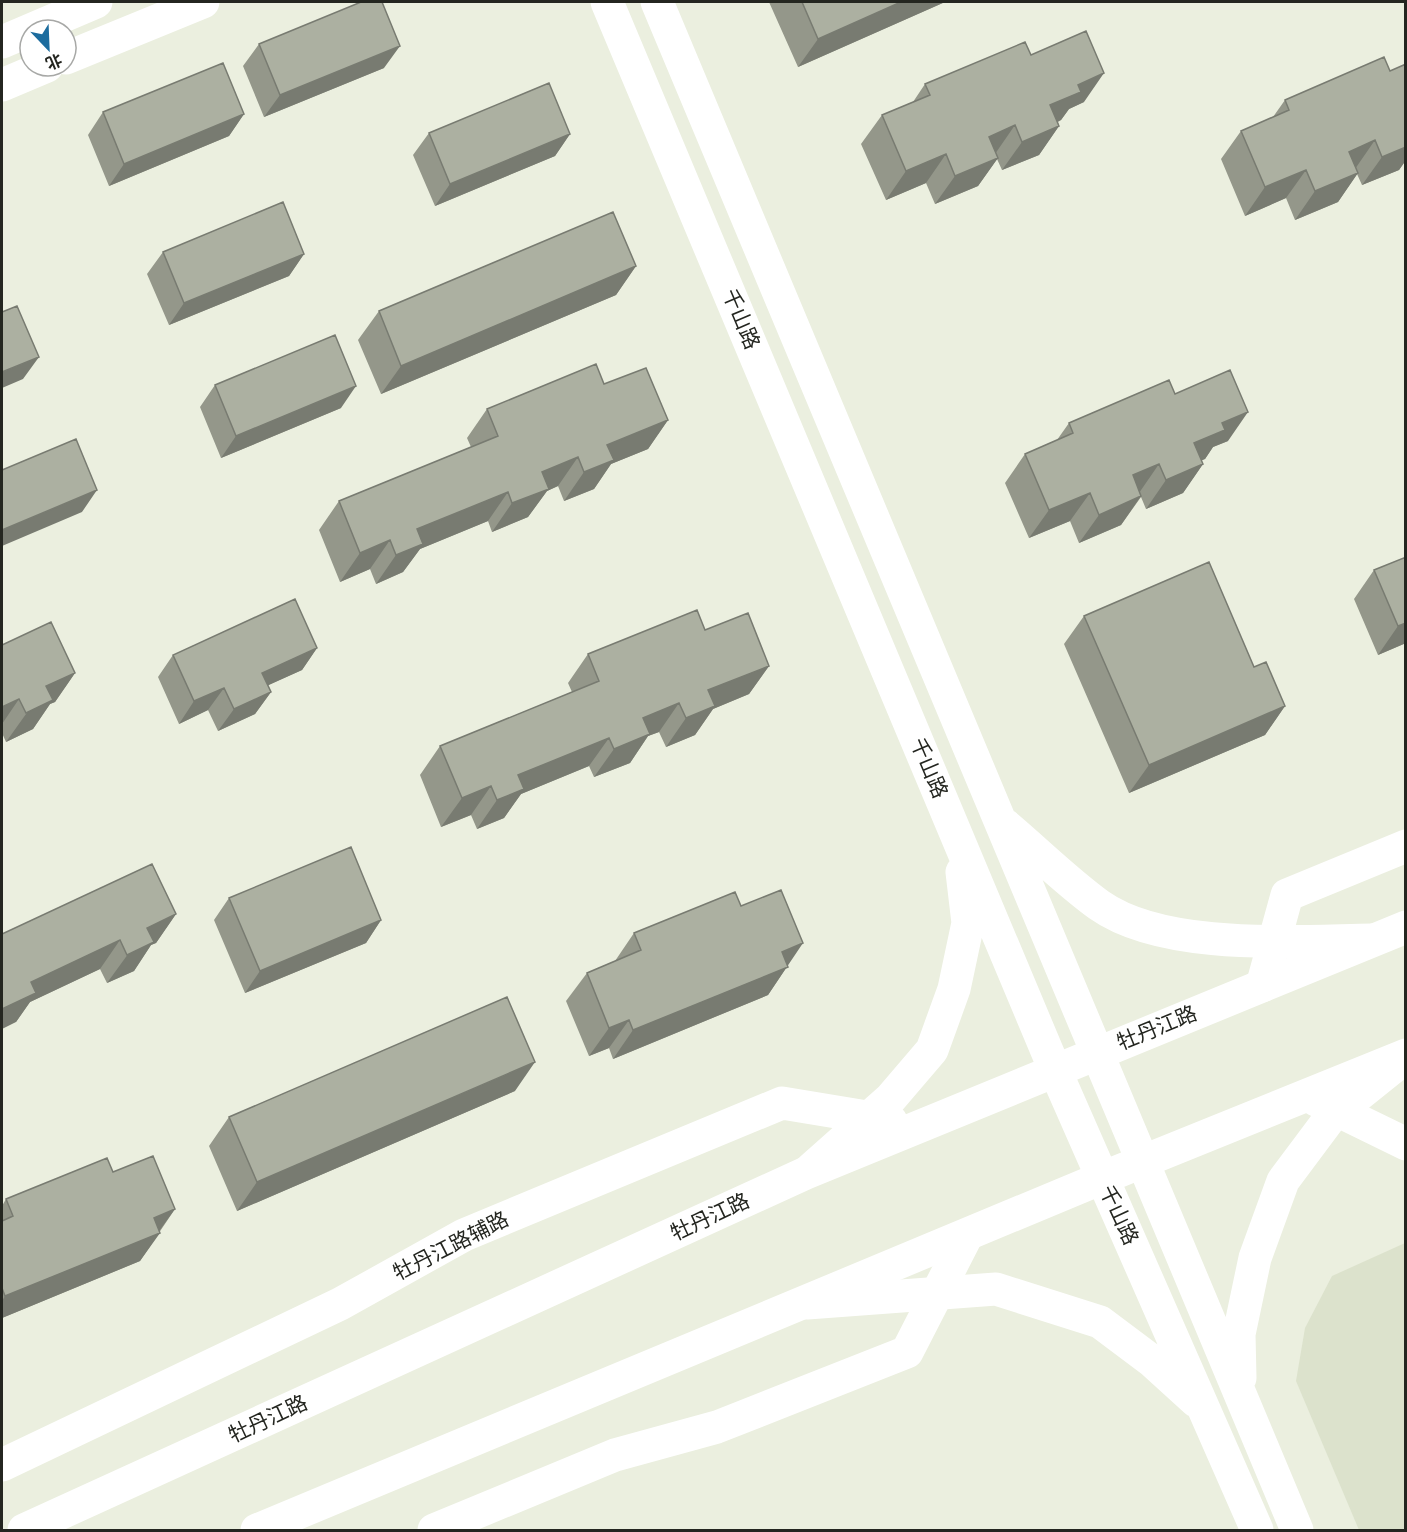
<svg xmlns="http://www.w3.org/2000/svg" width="1407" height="1532" font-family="'Work Sans','Noto Sans SC',sans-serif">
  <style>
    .built { fill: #dce2cc }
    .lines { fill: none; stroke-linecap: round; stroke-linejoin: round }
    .minor { stroke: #fff; stroke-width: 33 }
    .tertiary { stroke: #fff; stroke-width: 33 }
    .secondary { stroke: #fff; stroke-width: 33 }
    .wall { fill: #94978a }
    .shaded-wall { fill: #787b71 }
    .building { fill: #acb0a1; stroke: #787b71; stroke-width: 1.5 }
    .labels { text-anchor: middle; stroke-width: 6; stroke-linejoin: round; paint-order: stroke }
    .street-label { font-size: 21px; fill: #242620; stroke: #fff }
  </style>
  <rect width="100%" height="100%" fill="#ebefdf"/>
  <path class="built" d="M 1405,1243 L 1405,1530 L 1359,1530 L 1296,1381 L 1305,1328 L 1332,1276 Z"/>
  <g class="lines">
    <path class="minor" d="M 1262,986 L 1287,895 L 1406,846
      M 1316,1100 L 1406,1144
      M 2,1465 L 340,1304 L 464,1235 L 782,1103 L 891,1121
      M 434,1530 L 615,1455 L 717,1427 L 907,1352 L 967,1235"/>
    <path class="tertiary" d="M 607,2 L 1055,1070 L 1257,1530
      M 657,2 L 1297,1530
      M 2,42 L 96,2
      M 66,58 L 203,2
      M 2,85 L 47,66
      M 1005,825 C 1036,851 1066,881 1099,905 C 1164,951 1295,941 1372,940
      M 811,1169 L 891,1098 L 932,1050 L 954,989 L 968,923 L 962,872
      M 807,1303 L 996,1289 L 1100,1322 L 1152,1361 L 1196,1401
      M 1240,1378 L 1239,1334 L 1255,1258 L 1283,1181 L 1330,1118 L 1402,1060"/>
    <path class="secondary" d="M 24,1530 L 806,1173 L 1406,927
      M 257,1530 L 1102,1178 L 1406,1055"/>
  </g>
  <path class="wall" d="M 769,2 L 945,2 L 798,67 Z
    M 259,44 L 384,68 L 264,117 L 243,66 Z
    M 1031,55 L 1084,102 L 1069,109 L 1061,120 L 1058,122 L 1059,126 L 1039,155 L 1002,170 L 997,159 L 978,186 L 935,204 L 926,183 L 886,200 L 861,144 L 882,115 L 913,102 L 925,84 Z
    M 1406,64 L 1406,160 L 1399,170 L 1362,185 L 1357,174 L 1338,202 L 1295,220 L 1286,198 L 1245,216 L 1221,159 L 1241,131 L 1273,117 L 1285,100 L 1390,71 Z
    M 103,112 L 244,114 L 229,136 L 109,186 L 88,135 Z
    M 429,133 L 570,134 L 555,156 L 435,206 L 413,155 Z
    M 163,252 L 304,254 L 289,276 L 169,325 L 147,274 Z
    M 636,266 L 616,295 L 381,394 L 358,340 L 379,311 Z
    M 604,384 L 668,420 L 648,449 L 611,464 L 594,489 L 564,501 L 558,486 L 547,491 L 528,517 L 492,532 L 488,521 L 420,549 L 403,572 L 376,584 L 370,569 L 340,582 L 319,530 L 339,501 L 471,447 L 467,438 L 487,409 Z
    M 215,385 L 341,408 L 221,458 L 200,407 Z
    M 1175,394 L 1228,441 L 1213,447 L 1205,459 L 1201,460 L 1203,464 L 1183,493 L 1146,509 L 1141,497 L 1121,525 L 1079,543 L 1070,521 L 1029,538 L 1005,483 L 1025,454 L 1057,440 L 1069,423 Z
    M 1374,570 L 1406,643 L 1378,655 L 1354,599 Z
    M 1084,616 L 1254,667 L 1285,706 L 1265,735 L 1129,793 L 1064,644 Z
    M 705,630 L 769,666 L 749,694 L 713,709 L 695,735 L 666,747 L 659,732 L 648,736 L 630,763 L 594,777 L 589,766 L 521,794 L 504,818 L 477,829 L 471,815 L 441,827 L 420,775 L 440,746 L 572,692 L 568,683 L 588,654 Z
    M 2,645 L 75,673 L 55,702 L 50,704 L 33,729 L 6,742 L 2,733 Z
    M 317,648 L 302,670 L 268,685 L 271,692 L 255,714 L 218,731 L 208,710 L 179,724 L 158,677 L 173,655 Z
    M 229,898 L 381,920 L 366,943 L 245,993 L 214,920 Z
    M 741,906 L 788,965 L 768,995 L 613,1059 L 609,1048 L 589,1056 L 566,1001 L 587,973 L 615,961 L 634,933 Z
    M 176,914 L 156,943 L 151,945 L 134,971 L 107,983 L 100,969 L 30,1002 L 16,1022 L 2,934 Z
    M 515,1091 L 237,1211 L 209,1146 L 229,1117 Z
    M 113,1172 L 175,1209 L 140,1261 L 2,1318 L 2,1206 L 6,1199 Z"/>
  <path class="shaded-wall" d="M 901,2 L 945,2 L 798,67 L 818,39 Z
    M 400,46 L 384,68 L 264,117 L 280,95 Z
    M 1104,73 L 1084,102 L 1069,109 L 1061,120 L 1030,133 L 1050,105 L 1078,85 Z
    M 244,114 L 229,136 L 109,186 L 124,164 Z
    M 1015,125 L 995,154 L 989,137 Z
    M 1059,126 L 1039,155 L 1002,170 L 1022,142 Z
    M 570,134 L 555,156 L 435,206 L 450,184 Z
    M 1375,140 L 1355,169 L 1349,152 Z
    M 1406,147 L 1406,160 L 1399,170 L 1362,185 L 1382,157 Z
    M 946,154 L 926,183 L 886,200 L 906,171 Z
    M 998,158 L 978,186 L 935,204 L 955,176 Z
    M 1306,170 L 1286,198 L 1245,216 L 1265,187 Z
    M 1358,173 L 1338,202 L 1295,220 L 1315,191 Z
    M 304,254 L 289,276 L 169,325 L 184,303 Z
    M 636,266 L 616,295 L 381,394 L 401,366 Z
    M 39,357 L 23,379 L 2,388 L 2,372 Z
    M 356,386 L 341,408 L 221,458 L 236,436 Z
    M 1248,412 L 1228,441 L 1213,447 L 1205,459 L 1174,472 L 1194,443 L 1222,423 Z
    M 668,420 L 648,449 L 611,464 L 594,489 L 564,501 L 584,472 L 607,445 Z
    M 578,457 L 558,486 L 547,491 L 528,517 L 492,532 L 512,503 L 542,472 Z
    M 1159,464 L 1139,493 L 1133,475 Z
    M 1203,464 L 1183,493 L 1146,509 L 1166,480 Z
    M 97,490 L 82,512 L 2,546 L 2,530 Z
    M 508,492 L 488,521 L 420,549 L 403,572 L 376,584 L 396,555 L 417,529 Z
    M 1090,493 L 1070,521 L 1029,538 L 1049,510 Z
    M 1141,496 L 1121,525 L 1079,543 L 1099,515 Z
    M 390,540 L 370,569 L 340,582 L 360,553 Z
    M 1406,623 L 1406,643 L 1378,655 L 1398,626 Z
    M 317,648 L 302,670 L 247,695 L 262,673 Z
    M 769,666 L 749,694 L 713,709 L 695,735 L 666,747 L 686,718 L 708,690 Z
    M 75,673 L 55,702 L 50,704 L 33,729 L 6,742 L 46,686 Z
    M 224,688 L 208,710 L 179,724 L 194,701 Z
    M 271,692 L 255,714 L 218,731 L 234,709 Z
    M 19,699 L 2,724 L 2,707 Z
    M 679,703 L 659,732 L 648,736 L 630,763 L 594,777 L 614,749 L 643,718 Z
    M 1285,706 L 1265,735 L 1129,793 L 1149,765 Z
    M 609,738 L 589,766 L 521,794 L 504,818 L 477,829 L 497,800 L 518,775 Z
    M 491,786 L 471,815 L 441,827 L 462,798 Z
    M 176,914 L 156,943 L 151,945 L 134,971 L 107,983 L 147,928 Z
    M 381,920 L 366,943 L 245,993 L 260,971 Z
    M 120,940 L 100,969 L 30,1002 L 16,1022 L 2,1029 L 2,1009 L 31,982 Z
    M 803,943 L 768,995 L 613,1059 L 633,1030 L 782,952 Z
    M 629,1020 L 609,1048 L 589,1056 L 609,1028 Z
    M 535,1062 L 515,1091 L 237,1211 L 257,1182 Z
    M 175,1209 L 157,1234 L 160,1233 L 140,1261 L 2,1318 L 2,1301 L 5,1296 L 154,1218 Z"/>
  <path class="building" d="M 361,2 L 382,2 L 400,46 L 280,95 L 259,44 Z
    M 802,2 L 901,2 L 818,39 Z
    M 1086,31 L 1104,73 L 1078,85 L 1081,92 L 1050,105 L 1059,126 L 1022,142 L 1015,125 L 989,137 L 998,158 L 955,176 L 946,154 L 906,171 L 882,115 L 930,95 L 925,84 L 1025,42 L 1031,55 Z
    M 1384,57 L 1390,71 L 1406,64 L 1406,147 L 1382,157 L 1375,140 L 1349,152 L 1358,173 L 1315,191 L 1306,170 L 1265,187 L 1241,131 L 1289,110 L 1285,100 Z
    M 223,63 L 244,114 L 124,164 L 103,112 Z
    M 549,83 L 570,134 L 450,184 L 429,133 Z
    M 283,202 L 304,254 L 184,303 L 163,252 Z
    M 613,212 L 636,266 L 401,366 L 379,311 Z
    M 17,306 L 39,357 L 2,372 L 2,312 Z
    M 335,335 L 356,386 L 236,436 L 215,385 Z
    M 596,364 L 604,384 L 646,368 L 668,420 L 607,445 L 614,460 L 584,472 L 578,457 L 542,472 L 549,489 L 512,503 L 508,492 L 417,529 L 423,544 L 396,555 L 390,540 L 360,553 L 339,501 L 498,436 L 487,409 Z
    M 1230,370 L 1248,412 L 1222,423 L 1225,430 L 1194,443 L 1203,464 L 1166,480 L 1159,464 L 1133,475 L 1141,496 L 1099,515 L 1090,493 L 1049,510 L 1025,454 L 1073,433 L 1069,423 L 1169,380 L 1175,394 Z
    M 76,439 L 97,490 L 2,530 L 2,470 Z
    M 1406,557 L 1406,623 L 1398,626 L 1374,570 Z
    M 1209,562 L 1254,667 L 1266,662 L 1285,706 L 1149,765 L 1084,616 Z
    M 295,599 L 317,648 L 262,673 L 271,692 L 234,709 L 224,688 L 194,701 L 173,655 Z
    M 697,610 L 705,630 L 748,613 L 769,666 L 708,690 L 715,706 L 686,718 L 679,703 L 643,718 L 650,734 L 614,749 L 609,738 L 518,775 L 524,789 L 497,800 L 491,786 L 462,798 L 440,746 L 599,681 L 588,654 Z
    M 51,622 L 75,673 L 46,686 L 53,700 L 26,713 L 19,699 L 2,707 L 2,645 Z
    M 351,847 L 381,920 L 260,971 L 229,898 Z
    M 152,864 L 176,914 L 147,928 L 154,942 L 127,955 L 120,940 L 31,982 L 36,993 L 2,1009 L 2,934 Z
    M 781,890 L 803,943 L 782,952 L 788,967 L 633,1030 L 629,1020 L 609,1028 L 587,973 L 641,950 L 634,933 L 735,892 L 741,906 Z
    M 507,997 L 535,1062 L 257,1182 L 229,1117 Z
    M 153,1156 L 175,1209 L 154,1218 L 160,1233 L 5,1296 L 2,1288 L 2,1221 L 13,1216 L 6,1199 L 107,1158 L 113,1172 Z"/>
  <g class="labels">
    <g class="street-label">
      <text transform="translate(741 319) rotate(67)" y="7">千山路</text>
      <text transform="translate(929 768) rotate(67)" y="7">千山路</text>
      <text transform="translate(1157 1028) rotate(-22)" y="7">牡丹江路</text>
      <text transform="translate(1119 1215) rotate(65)" y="7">千山路</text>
      <text transform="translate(710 1217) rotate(-25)" y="7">牡丹江路</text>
      <text transform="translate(451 1246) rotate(-27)" y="7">牡丹江路辅路</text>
      <text transform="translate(268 1419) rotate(-25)" y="7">牡丹江路</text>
    </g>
  </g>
  <rect width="1407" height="1532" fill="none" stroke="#242620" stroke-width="6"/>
  <g transform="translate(48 48) rotate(157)"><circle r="28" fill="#ffffff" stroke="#a7a8a6" stroke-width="1.5"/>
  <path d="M0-4.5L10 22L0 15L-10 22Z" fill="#1c6c9e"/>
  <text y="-9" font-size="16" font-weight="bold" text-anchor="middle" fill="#242620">北</text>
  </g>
</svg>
